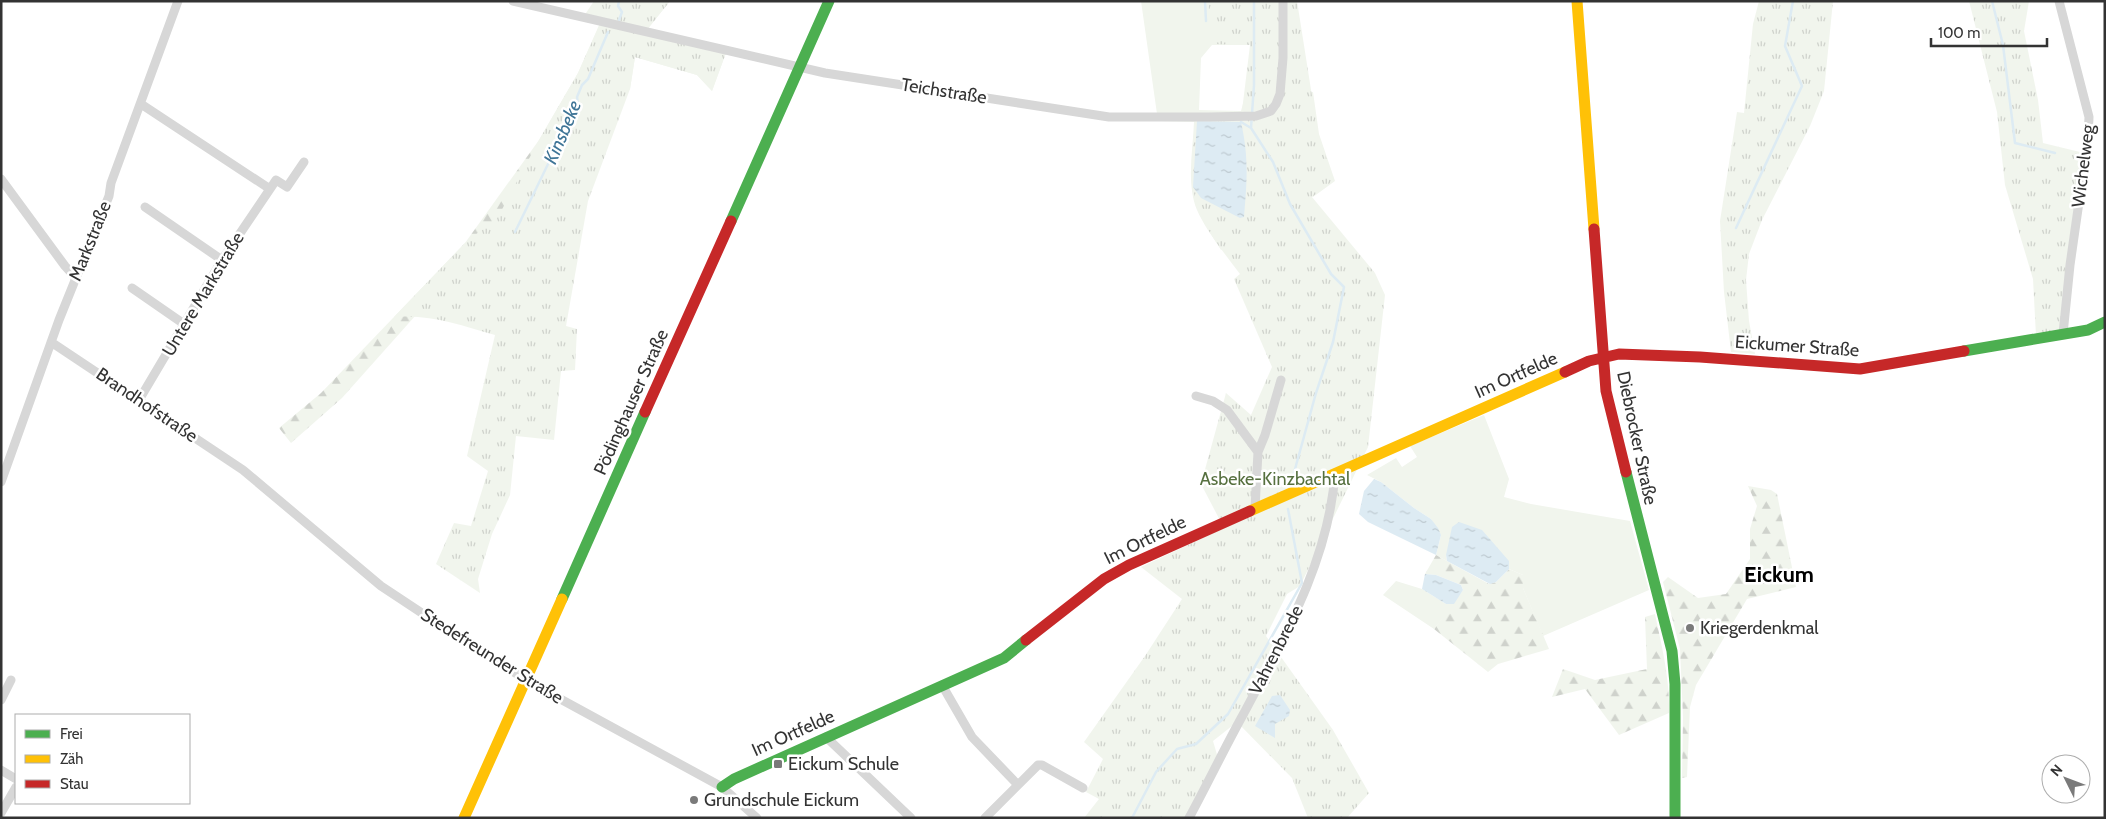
<svg xmlns="http://www.w3.org/2000/svg" width="2106" height="819" font-family="Cabin,sans-serif">
  <style>
    .grass { fill: #f1f5ed }
    .forest { fill: url(#forest-firs) }
    .park { fill: url(#park-tufts) }
    .water { fill: url(#water-ripples) }
    .lines { fill: none; stroke-linecap: round; stroke-linejoin: round }
    .stream { stroke: #ddebf3; stroke-width: 2.5 }
    .street { stroke: #d7d7d7; stroke-width: 9 }
    .fast { stroke: #4caf50; stroke-width: 11 }
    .slow { stroke: #ffc107; stroke-width: 11 }
    .jam { stroke: #c62828; stroke-width: 11 }
    .poi-dot { fill: #7a7a7a; stroke: #fff; stroke-width: 2 }
    .labels { text-anchor: middle; stroke-width: 5; stroke-linejoin: round; paint-order: stroke }
    .street-label { font-size: 18px; fill: #333; stroke: #fff }
    .park-label { font-size: 18px; fill: #56703f; stroke: #fff }
    .poi-label { font-size: 18px; fill: #333; stroke: #fff; text-anchor: start }
    .water-label { font-size: 19px; font-style: italic; fill: #3f7597; stroke: #fff }
    .district-label { font-size: 22px; font-weight: bold; fill: #000; stroke: #fff }
  </style>
  <defs>
    <pattern id="forest-firs" width="22" height="20" patternUnits="userSpaceOnUse" patternTransform="scale(1.25)"><rect width="22" height="20" fill="#f1f5ed"/><path d="M5 1l3.5 6h-7zM16 11l3.5 6h-7z" fill="#cfd2cc"/></pattern>
    <pattern id="park-tufts" width="24" height="20" patternUnits="userSpaceOnUse" patternTransform="scale(1.25)"><rect width="24" height="20" fill="#f1f5ed"/><path d="M3 7l-1-3M5 7V3M7 7l1-3M15 17l-1-3M17 17v-4M19 17l1-3" fill="none" stroke="#cfd2cc"/></pattern>
    <pattern id="water-ripples" width="26" height="14" patternUnits="userSpaceOnUse" patternTransform="scale(1.25)"><rect width="26" height="14" fill="#ddebf3"/><path d="M2 4q2-2 4 0t4 0M15 11q2-2 4 0t4 0" fill="none" stroke="#becad1"/></pattern>
  </defs>
  <rect width="100%" height="100%" fill="#fff"/>
  <path class="grass" d="M 1141,1 L 1253,1 L 1254,8 L 1249,45 L 1212,45 L 1201,58 L 1199,110 L 1241,111 L 1244,100 L 1313,92 L 1319,134 L 1335,181 L 1313,197 L 1283,150 L 1281,209 L 1221,250 C 1213,237 1203,224 1197,210 C 1186,183 1193,150 1194,122 L 1158,121 Z
    M 1484,415 L 1509,479 L 1504,497 L 1531,504 L 1630,521 L 1649,590 L 1543,636 L 1523,588 L 1523,575 L 1509,569 L 1509,561 L 1446,555 L 1447,561 L 1436,555 L 1441,535 L 1431,519 L 1414,508 L 1381,482 L 1367,475 L 1396,458 L 1402,467 L 1417,457 L 1410,446 Z
    M 1396,581 L 1422,589 L 1446,604 L 1454,604 L 1434,629 L 1383,595 Z"/>
  <path class="forest" d="M 670,1 L 646,31 L 727,50 L 712,91 L 697,75 L 635,57 L 630,89 L 435,318 L 416,315 L 342,398 L 291,443 L 279,428 L 321,393 L 465,243 L 539,140 L 578,73 L 600,23 Z
    M 1748,486 L 1771,490 L 1777,494 L 1796,587 L 1747,599 L 1696,685 L 1690,707 L 1687,777 L 1682,778 L 1683,717 L 1680,649 L 1663,582 L 1668,577 L 1698,598 L 1726,594 L 1750,559 L 1750,529 L 1757,506 Z
    M 1436,555 L 1489,584 L 1496,582 L 1509,569 L 1523,575 L 1523,588 L 1549,649 L 1498,664 L 1488,672 L 1434,629 L 1463,590 L 1461,585 L 1436,575 L 1425,574 Z
    M 1655,614 C 1662,647 1670,679 1669,713 L 1619,735 L 1585,689 L 1552,697 L 1563,669 L 1595,680 L 1647,669 L 1645,617 Z"/>
  <path class="park" d="M 594,1 L 670,1 L 646,31 L 727,50 L 712,91 L 697,75 L 635,57 L 630,89 L 588,201 L 566,326 L 577,329 L 575,370 L 561,371 L 554,440 L 516,436 L 510,495 L 492,534 L 478,579 L 480,593 L 436,564 L 454,523 L 471,526 L 488,471 L 467,456 L 495,335 C 460,325 431,314 394,317 L 465,243 L 498,217 L 539,140 L 578,73 L 600,24 L 582,19 Z
    M 1208,1 L 1297,1 L 1318,134 L 1334,180 L 1312,197 L 1375,273 L 1385,295 L 1368,447 L 1300,586 L 1287,594 L 1266,636 L 1333,730 L 1369,793 L 1347,818 L 1308,818 L 1292,778 L 1237,722 L 1213,741 L 1218,758 L 1192,818 L 1084,818 L 1099,799 L 1086,792 L 1103,759 L 1084,742 L 1145,656 L 1182,599 L 1141,567 L 1224,528 L 1201,484 L 1226,393 L 1251,415 L 1272,367 L 1234,279 L 1240,274 C 1223,251 1201,226 1195,198 C 1189,172 1194,143 1195,117 L 1228,117 L 1242,111 L 1250,45 L 1213,44 Z
    M 1759,1 L 1833,1 L 1824,91 L 1810,126 L 1762,220 L 1749,254 L 1746,280 L 1749,321 L 1755,354 L 1731,352 L 1724,292 L 1720,221 L 1737,112 L 1744,113 L 1753,24 Z
    M 1969,1 L 2029,1 L 2024,31 L 2038,100 L 2043,143 L 2084,153 L 2060,332 L 2036,336 L 2033,279 L 2005,185 L 1997,112 Z"/>
  <path class="water" d="M 1197,121 L 1241,122 C 1249,158 1247,180 1244,217 L 1240,218 L 1201,198 L 1193,187 Z
    M 1374,479 L 1381,482 L 1414,508 L 1431,519 L 1438,528 L 1441,535 L 1436,555 L 1368,522 L 1359,514 L 1364,491 Z
    M 1459,522 L 1482,530 L 1509,561 L 1509,569 L 1496,582 L 1490,584 L 1447,561 L 1446,555 L 1452,527 Z
    M 1425,574 L 1436,575 L 1461,585 L 1463,590 L 1454,604 L 1446,604 L 1422,589 Z
    M 1280,695 L 1290,710 L 1289,716 L 1275,724 L 1275,738 L 1255,726 L 1272,696 Z"/>
  <g class="lines">
    <path class="stream" d="M 1205,1 L 1206,21
      M 1254,1 L 1254,85 L 1251,128 L 1273,162 L 1290,204 L 1331,274 L 1344,287 L 1333,342 L 1316,393 L 1292,480
      M 1992,1 L 2003,45 L 2015,143 L 2055,153
      M 619,20 L 622,12 L 618,6 L 619,1
      M 1241,122 L 1251,128
      M 1736,228 L 1802,86 L 1785,46 L 1793,1
      M 515,232 L 567,125 L 578,105 L 577,97 L 582,85 L 588,79 L 608,32
      M 1132,818 L 1156,772 L 1177,749 L 1196,744 L 1228,714 L 1302,583 L 1288,509"/>
    <path class="street" d="M 513,1 L 825,73 L 1109,117 L 1209,117 L 1256,116 L 1271,111 L 1276,104 L 1280,94 L 1283,58 L 1283,1
      M 2059,1 L 2089,117 L 2088,139 L 2070,265 L 2063,334
      M 1,179 L 65,266 L 75,277
      M 270,189 L 276,180 L 287,187 L 304,162
      M 145,207 L 222,260
      M 132,288 L 184,324
      M 51,342 L 243,470 L 381,586 L 446,629 L 531,683 L 722,787 L 757,818
      M 1196,396 L 1213,401 L 1227,410 L 1258,452
      M 139,400 L 222,260 L 270,189 L 141,104
      M 1,482 L 59,320 L 109,196 L 111,183 L 178,1
      M 1255,508 L 1258,452 L 1265,435 L 1281,380
      M 942,685 L 972,737 L 1018,785
      M 1,700 L 11,680
      M 826,737 L 911,818
      M 1,770 L 16,779
      M 1,813 L 16,787
      M 985,818 L 1038,765 L 1042,765 L 1083,788
      M 1189,818 C 1208,783 1225,747 1244,713 C 1284,637 1329,560 1335,473"/>
    <path class="fast" d="M 731,221 L 829,1
      M 1964,351 L 2088,330 L 2105,322
      M 1626,472 L 1672,651 L 1675,684 L 1675,818
      M 562,599 L 645,412
      M 722,787 L 734,779 L 1004,658 L 1026,640"/>
    <path class="slow" d="M 1577,1 L 1594,229
      M 1250,511 L 1565,372
      M 464,818 L 562,599"/>
    <path class="jam" d="M 1594,229 L 1606,391 L 1626,472
      M 1565,372 L 1589,361 L 1619,354 L 1700,357 L 1860,369 L 1964,351
      M 645,412 L 731,221
      M 1026,640 L 1104,579 L 1129,565 L 1250,511"/>
  </g>
  <g class="poi-dot">
    <circle cx="1690" cy="628" r="5"/>
    <rect x="773" y="759" width="10" height="10" rx="2.5"/>
    <circle cx="694" cy="800" r="5"/>
  </g>
  <g class="labels">
    <g class="street-label">
      <text transform="translate(944 91) rotate(9)" y="6">Teichstraße</text>
      <text transform="translate(2083 166) rotate(-83)" y="6">Wichelweg</text>
      <text transform="translate(90 241) rotate(-68)" y="6">Markstraße</text>
      <text transform="translate(203 294) rotate(-59)" y="6">Untere Markstraße</text>
      <text transform="translate(1797 346) rotate(4)" y="6">Eickumer Straße</text>
      <text transform="translate(1516 375) rotate(-24)" y="6">Im Ortfelde</text>
      <text transform="translate(631 402) rotate(-66)" y="6">Pödinghauser Straße</text>
      <text transform="translate(147 405) rotate(34)" y="6">Brandhofstraße</text>
      <text transform="translate(1637 438) rotate(78)" y="6">Diebrocker Straße</text>
      <text transform="translate(1145 540) rotate(-26)" y="6">Im Ortfelde</text>
      <text transform="translate(1276 650) rotate(-63)" y="6">Vahrenbrede</text>
      <text transform="translate(492 656) rotate(32)" y="6">Stedefreunder Straße</text>
      <text transform="translate(793 733) rotate(-24)" y="6">Im Ortfelde</text>
    </g>
    <g class="park-label">
      <text x="1275" y="485">Asbeke-Kinzbachtal</text>
    </g>
    <g class="poi-label">
      <text x="1700" y="634">Kriegerdenkmal</text>
      <text x="788" y="770">Eickum Schule</text>
      <text x="704" y="806">Grundschule Eickum</text>
    </g>
    <g class="water-label">
      <text transform="translate(562 132) rotate(-67)" y="7">Kinsbeke</text>
    </g>
    <g class="district-label">
      <text x="1779" y="582">Eickum</text>
    </g>
  </g>
  <rect width="2106" height="819" fill="none" stroke="#333333" stroke-width="5"/>
  <rect x="15" y="714" width="175" height="90" fill="#ffffff" stroke="#adadad"/>
  <rect x="25" y="730" width="25" height="8" fill="#4caf50" stroke="#adadad"/>
  <text x="60" y="739" font-size="15" fill="#333333">Frei</text>
  <rect x="25" y="755" width="25" height="8" fill="#ffc107" stroke="#adadad"/>
  <text x="60" y="764" font-size="15" fill="#333333">Zäh</text>
  <rect x="25" y="780" width="25" height="8" fill="#c62828" stroke="#adadad"/>
  <text x="60" y="789" font-size="15" fill="#333333">Stau</text>
  <g transform="translate(2066 779) rotate(312)"><circle r="24" fill="#ffffff" stroke="#adadad"/>
  <path d="M0-4L9 19L0 12L-9 19Z" fill="#7a7a7a"/>
  <text y="-8" font-size="14" font-weight="bold" text-anchor="middle" fill="#333333">N</text>
  </g>
  <path d="M1931 38v8h116v-8" fill="none" stroke="#333333" stroke-width="2.5"/>
  <text x="1938" y="38" font-size="15" fill="#333333" stroke="#ffffff" stroke-width="4" paint-order="stroke">100 m</text>
</svg>
